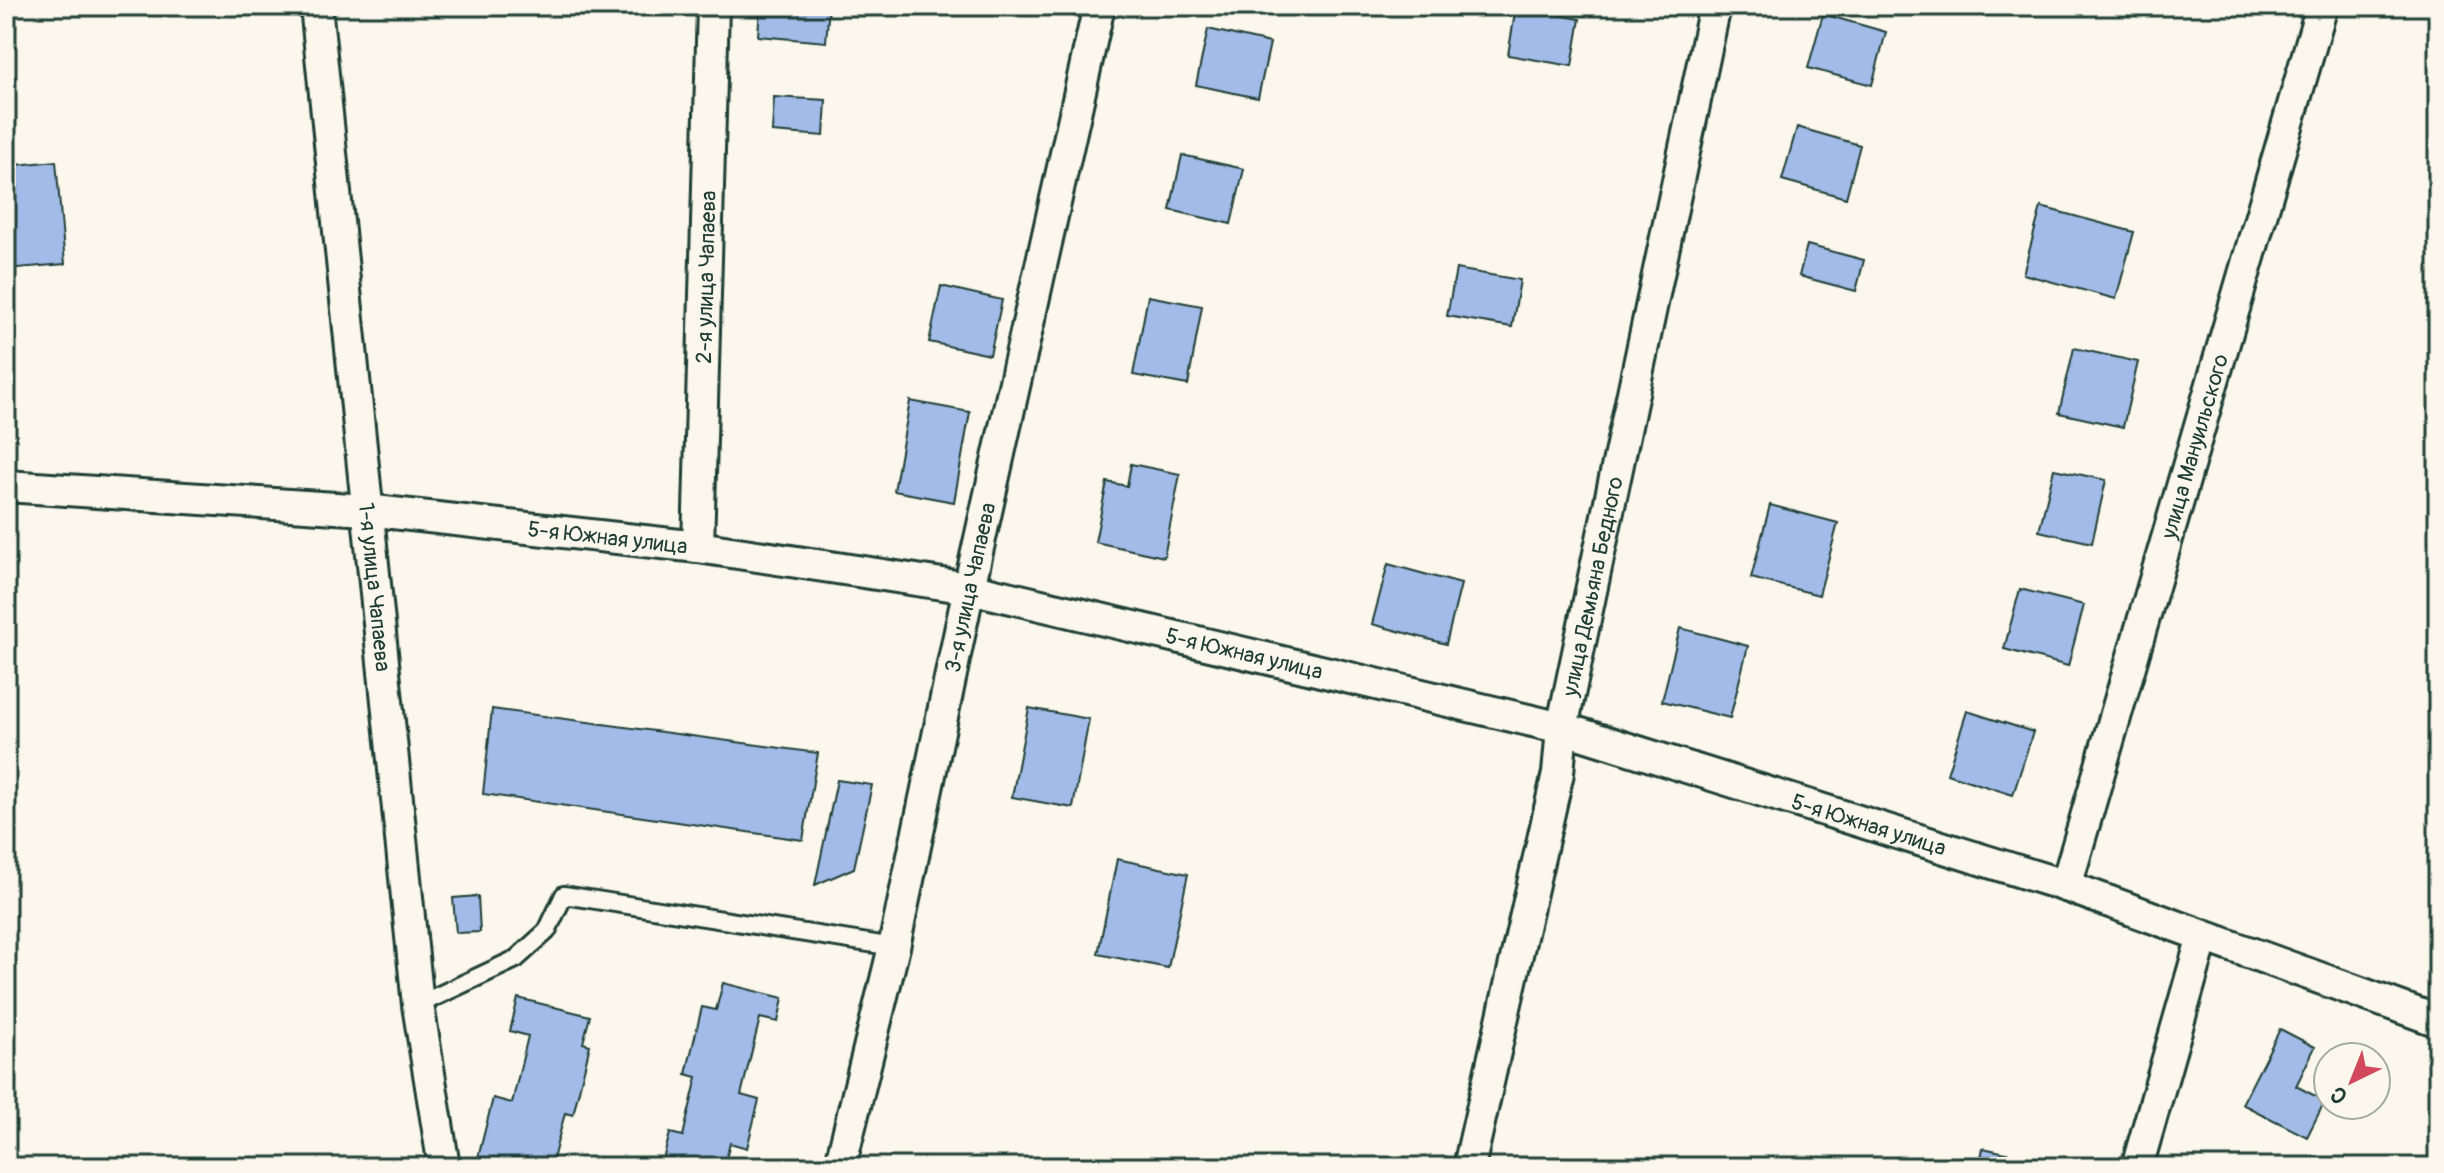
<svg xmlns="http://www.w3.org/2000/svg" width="2444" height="1173" font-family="Pangolin,sans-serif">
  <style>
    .building { fill: #a2bbe8; stroke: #1f3d34; stroke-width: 2 }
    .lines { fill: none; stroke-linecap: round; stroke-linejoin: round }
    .service-casing { stroke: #1f3d34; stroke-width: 22 }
    .minor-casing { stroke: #1f3d34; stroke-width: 36 }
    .service { stroke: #fbf7ec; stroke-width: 16 }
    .minor { stroke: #fbf7ec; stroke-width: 30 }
    .labels { text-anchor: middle; stroke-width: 8; stroke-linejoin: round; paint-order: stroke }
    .street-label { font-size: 22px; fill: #1f3d34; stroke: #fbf7ec }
  </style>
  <rect width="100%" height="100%" fill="#fbf7ec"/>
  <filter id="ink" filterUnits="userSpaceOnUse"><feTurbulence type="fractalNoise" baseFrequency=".0125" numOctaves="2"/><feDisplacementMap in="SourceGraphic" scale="16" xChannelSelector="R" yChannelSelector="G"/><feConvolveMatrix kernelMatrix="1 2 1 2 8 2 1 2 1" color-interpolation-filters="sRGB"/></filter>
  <g filter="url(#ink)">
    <path class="building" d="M 760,6 L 829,6 L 826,42 L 758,36 Z
      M 1516,7 L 1580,19 L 1572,66 L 1508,55 Z
      M 1823,14 L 1886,32 L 1872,85 L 1808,68 Z
      M 1208,29 L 1270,43 L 1258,98 L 1196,85 Z
      M 774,97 L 826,100 L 824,136 L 772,132 Z
      M 1797,127 L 1860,145 L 1846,198 L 1782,180 Z
      M 1182,155 L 1244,169 L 1231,224 L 1170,210 Z
      M 56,161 L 65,264 L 6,269 L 6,166 Z
      M 2041,207 L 2134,232 L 2116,299 L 2023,274 Z
      M 1807,245 L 1864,260 L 1856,291 L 1799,276 Z
      M 1456,269 L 1520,280 L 1512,327 L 1447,316 Z
      M 941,286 L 1002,300 L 990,355 L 929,342 Z
      M 1148,296 L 1202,306 L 1188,385 L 1133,375 Z
      M 2074,348 L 2138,362 L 2123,427 L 2059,413 Z
      M 910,401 L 970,412 L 954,502 L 894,491 Z
      M 1131,464 L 1180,474 L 1164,557 L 1095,542 L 1107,482 L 1127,486 Z
      M 2054,469 L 2106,480 L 2092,543 L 2039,531 Z
      M 1770,505 L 1838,523 L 1819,595 L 1751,578 Z
      M 1388,564 L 1461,584 L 1446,644 L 1372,624 Z
      M 2020,589 L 2084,605 L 2068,666 L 2004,649 Z
      M 1680,628 L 1748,646 L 1730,718 L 1662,701 Z
      M 1029,708 L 1089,719 L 1073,808 L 1012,797 Z
      M 492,709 L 818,753 L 803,840 L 483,794 Z
      M 1967,711 L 2033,732 L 2013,795 L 1947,774 Z
      M 837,780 L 872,785 L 854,868 L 815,885 Z
      M 1117,859 L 1188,874 L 1168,968 L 1098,954 Z
      M 478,896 L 480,932 L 456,933 L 453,898 Z
      M 723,983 L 783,998 L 778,1022 L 760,1018 L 741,1095 L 759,1100 L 747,1148 L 730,1143 L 724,1167 L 661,1167 L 670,1133 L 683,1136 L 697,1077 L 686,1074 L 702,1007 L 716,1010 Z
      M 518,998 L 590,1016 L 583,1043 L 590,1045 L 573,1115 L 565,1113 L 551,1167 L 497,1167 L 498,1163 L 478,1158 L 493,1098 L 512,1103 L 528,1036 L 510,1031 Z
      M 2280,1029 L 2315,1047 L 2296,1086 L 2325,1101 L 2307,1137 L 2242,1104 Z
      M 1983,1148 L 2071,1167 L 1979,1167 Z"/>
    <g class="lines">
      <g class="service-casing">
        <path id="service" d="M 418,1005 L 516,959 L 547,931 L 564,895 L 894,947"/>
      </g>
      <g class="minor-casing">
        <g id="minor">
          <path id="s1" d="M 316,6 L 418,1005 L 444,1167"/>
          <path id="s2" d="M 6,486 L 366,510 L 698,547 L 969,588 L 1562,728 L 2066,886 L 2438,1021"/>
          <path id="s3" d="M 698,547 L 713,6"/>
          <path id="s4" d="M 2066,886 L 2322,6"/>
          <path id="s5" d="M 840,1167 L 894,947 L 969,588 L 1099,6"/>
          <path id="s6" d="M 1469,1167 L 1558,773 L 1562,728 L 1715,6"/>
          <path d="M 2137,1167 L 2203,936"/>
        </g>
      </g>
      <use href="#service" class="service"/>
      <use href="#minor" class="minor"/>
    </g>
  </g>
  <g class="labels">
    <g class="street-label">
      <text dy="8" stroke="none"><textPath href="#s3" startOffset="270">2-я улица Чапаева</textPath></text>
      <text dy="8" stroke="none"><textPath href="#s4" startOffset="458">улица Мануильского</textPath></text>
      <text dy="8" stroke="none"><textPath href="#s2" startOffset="604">5-я Южная улица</textPath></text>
      <text dy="8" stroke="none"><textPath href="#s1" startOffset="584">1-я улица Чапаева</textPath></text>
      <text dy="8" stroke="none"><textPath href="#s5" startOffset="594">3-я улица Чапаева</textPath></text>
      <text dy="8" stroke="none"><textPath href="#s6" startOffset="594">улица Демьяна Бедного</textPath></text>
      <text dy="8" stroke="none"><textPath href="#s2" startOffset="1252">5-я Южная улица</textPath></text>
      <text dy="8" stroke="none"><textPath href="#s2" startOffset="1900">5-я Южная улица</textPath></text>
    </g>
  </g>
  <rect width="2444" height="1173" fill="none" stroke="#fbf7ec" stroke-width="32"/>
  <rect x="16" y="16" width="2412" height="1141" fill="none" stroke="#1f3d34" stroke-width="3" filter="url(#ink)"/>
  <g transform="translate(2352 1081) rotate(223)"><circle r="38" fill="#fbf7ec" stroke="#a3ada2" stroke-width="2"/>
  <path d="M0-6L14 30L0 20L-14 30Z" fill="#d1495b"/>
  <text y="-12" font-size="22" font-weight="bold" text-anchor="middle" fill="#1f3d34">С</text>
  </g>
</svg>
